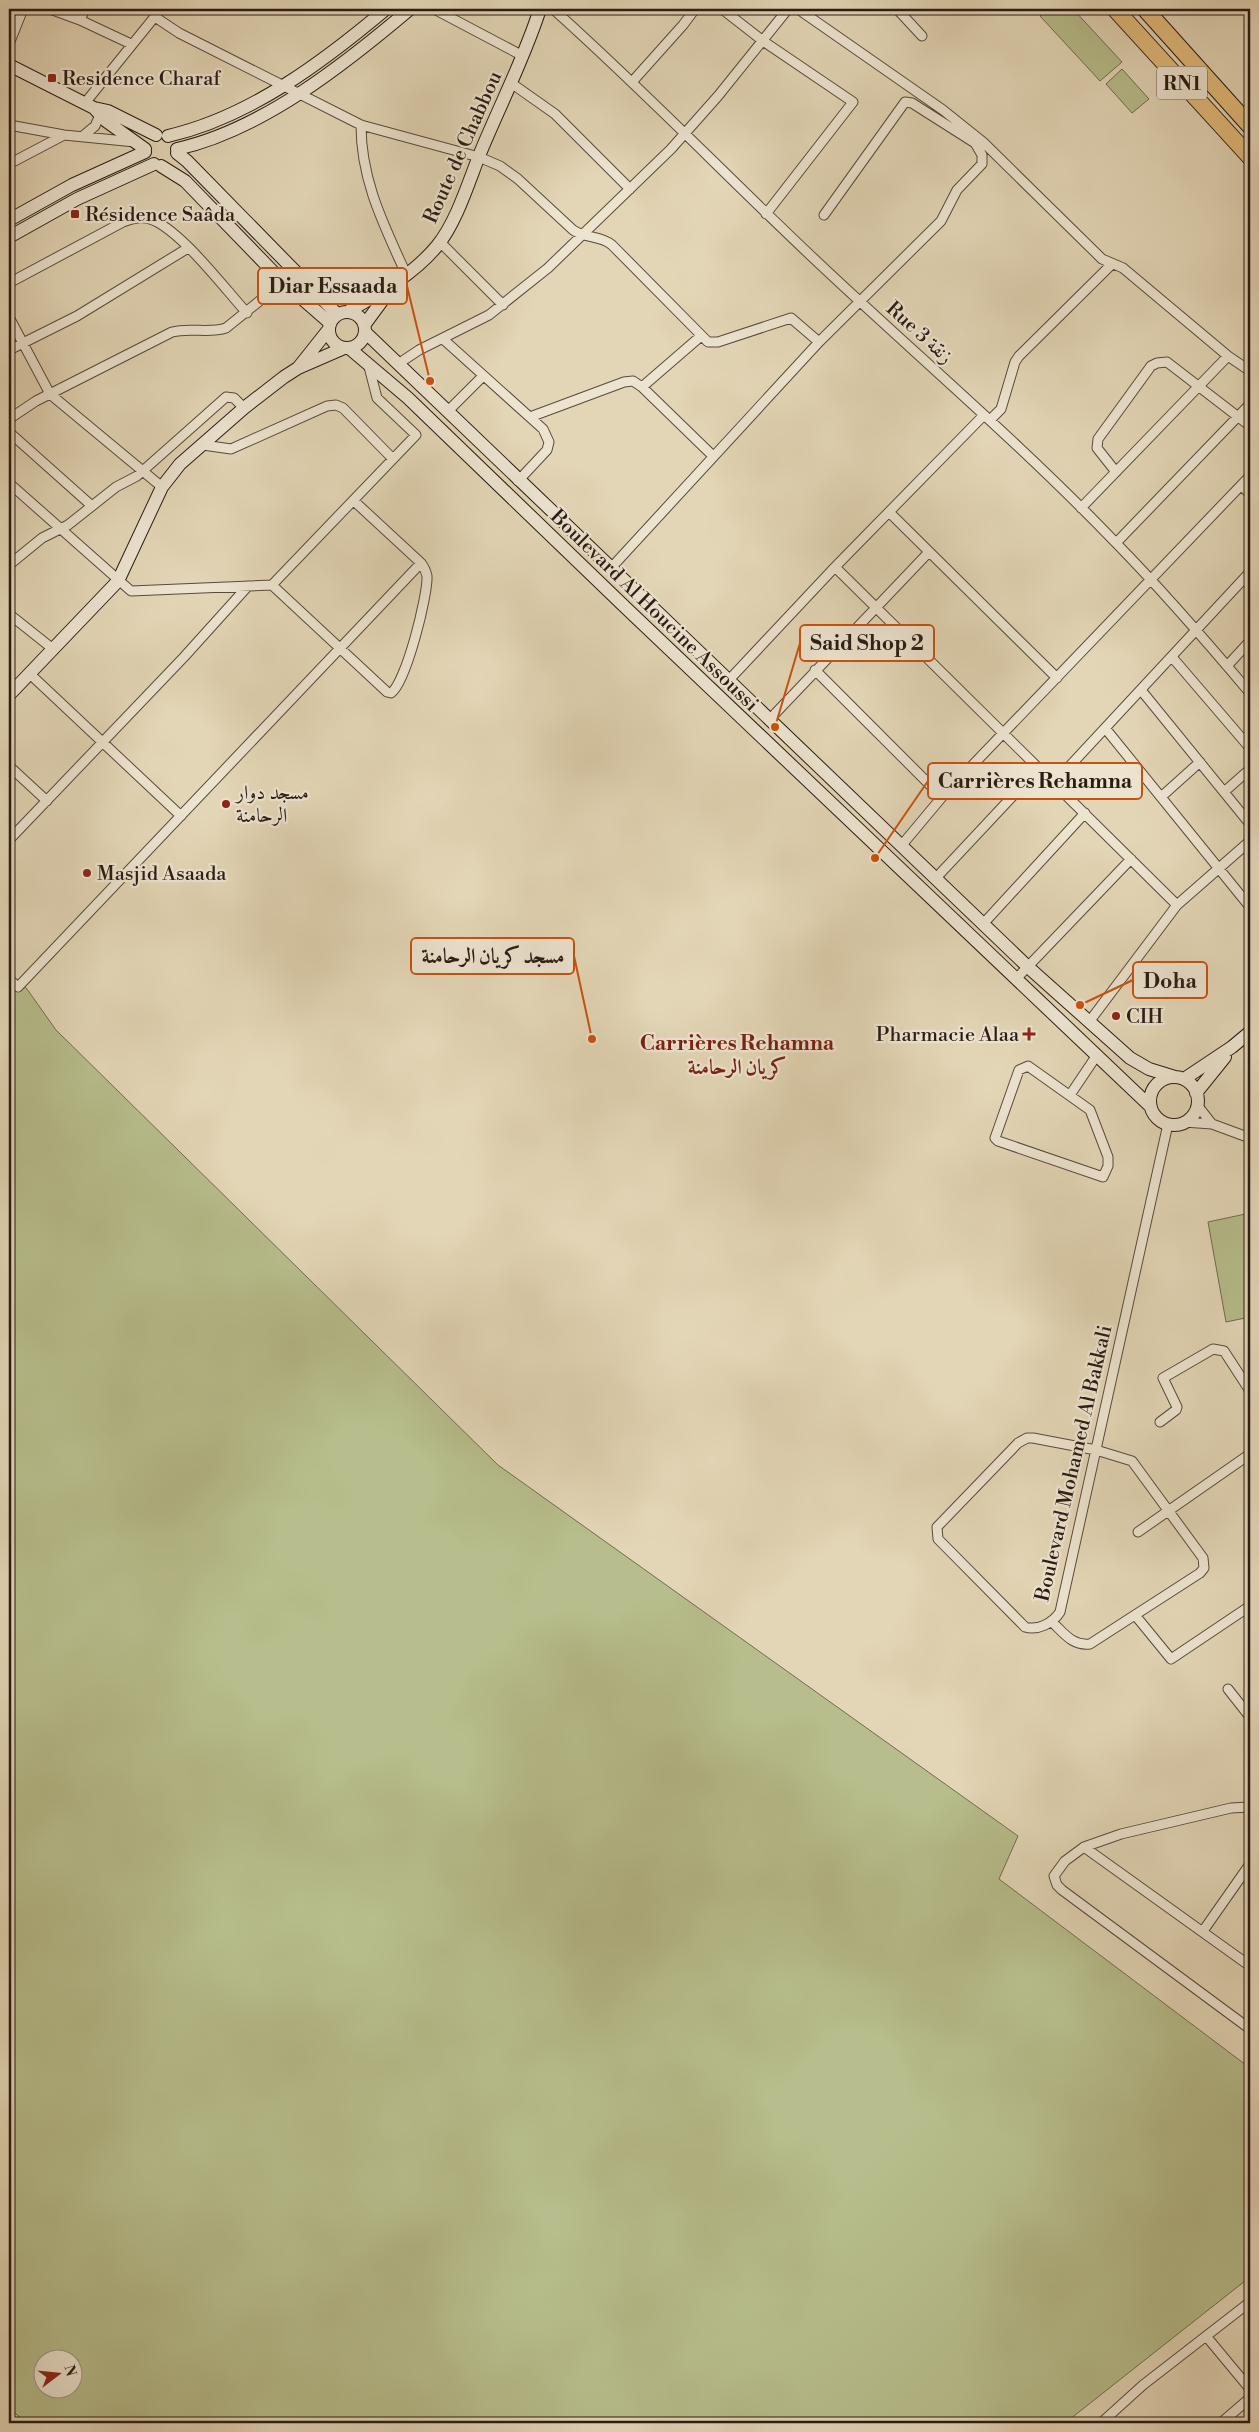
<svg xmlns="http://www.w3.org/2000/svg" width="1259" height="2432" font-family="'Libre Bodoni',Amiri,serif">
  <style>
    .green { fill: #b7bd8c; stroke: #706c50; fill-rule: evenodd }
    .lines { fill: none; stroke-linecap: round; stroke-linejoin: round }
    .street-casing { stroke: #584a3c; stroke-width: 11 }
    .secondary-casing { stroke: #2a1b14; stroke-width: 14 }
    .highway-casing { stroke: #2a1b14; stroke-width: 18 }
    .street { stroke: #ede4d0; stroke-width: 9 }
    .secondary { stroke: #ede4d0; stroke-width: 12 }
    .highway { stroke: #e2bb7b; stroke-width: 16 }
    .poi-dot { fill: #8f2418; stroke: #ede4d0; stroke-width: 2 }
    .labels { text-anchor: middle; stroke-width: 4.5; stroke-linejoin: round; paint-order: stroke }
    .shield { fill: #ede4d0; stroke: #64574c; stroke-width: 1 }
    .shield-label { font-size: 19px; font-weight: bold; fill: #2a1b14 }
    .poi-label { font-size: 20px; fill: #2a1b14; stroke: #ede4d0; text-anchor: start }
    .street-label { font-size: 20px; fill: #2a1b14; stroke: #ede4d0 }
    .neighbourhood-label { font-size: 21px; font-weight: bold; fill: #7a1f14; stroke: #ede4d0 }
    .leader { fill: none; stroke: #cc500d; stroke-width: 2 }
    .callout-dot { fill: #cc500d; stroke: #ede4d0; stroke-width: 2 }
    .callout { fill: #ede4d0; stroke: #cc500d; stroke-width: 2 }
    .callout-label { font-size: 21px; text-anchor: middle; font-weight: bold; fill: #2a1b14 }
  </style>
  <rect width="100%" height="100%" fill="#e3d6b6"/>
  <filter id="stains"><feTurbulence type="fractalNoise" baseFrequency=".004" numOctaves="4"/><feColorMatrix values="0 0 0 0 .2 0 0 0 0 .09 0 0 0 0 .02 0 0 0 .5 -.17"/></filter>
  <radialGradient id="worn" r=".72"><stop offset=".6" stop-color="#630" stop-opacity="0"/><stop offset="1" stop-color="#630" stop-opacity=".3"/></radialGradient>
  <path class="green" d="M 1048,9 L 1073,9 L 1122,62 L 1100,81 L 1040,16 Z
    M 1122,69 L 1149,99 L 1132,113 L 1106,84 Z
    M 9,973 L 27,989 L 56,1030 L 498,1465 L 1018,1836 L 999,1879 L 1250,2068 L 1250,2277 L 1065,2423 L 28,2423 L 9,2409 ZM 42,2360 L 72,2360 L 72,2390 L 42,2390 Z
    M 1250,1213 L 1250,1317 L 1226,1322 L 1208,1222 Z"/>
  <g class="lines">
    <g class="street-casing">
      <path id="street" d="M 50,9 L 80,20 L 131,44
        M 434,9 L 523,56
        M 553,9 C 647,93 734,184 826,270 C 923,361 1024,447 1116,543 C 1163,591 1207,642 1250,693
        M 722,9 L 763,41 L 853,102 L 766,214
        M 798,9 L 943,110 L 983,142 L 1102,259 L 1123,268 L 1228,356 L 1250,371
        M 897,9 L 922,36
        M 155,17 L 179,33 L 361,125 L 479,157 L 500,166 L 518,179 L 573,230 C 586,239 600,235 612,245 L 708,342 L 718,342 L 791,318 L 819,342
        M 80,20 L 85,9
        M 9,44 L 23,9
        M 632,82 L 683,25 L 695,9
        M 511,83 L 555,114 L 630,189
        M 85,103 L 161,9
        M 9,125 L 64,135 L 135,142
        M 361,125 C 361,181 384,225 406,274
        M 83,136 L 95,126 L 100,115
        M 9,164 L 64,135
        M 440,242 L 503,305
        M 9,283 L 123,222 C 132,219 140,216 150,219 C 179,228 225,289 247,313
        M 9,317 L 50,394 L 162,487
        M 443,339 L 543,429 L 549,442 L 547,450 L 518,481
        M 9,350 L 77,316 L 188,248
        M 398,364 L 419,350 L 489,315 L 548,268 L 671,149 L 718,96 L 788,9
        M 642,387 L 701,336
        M 448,411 L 483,376
        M 530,417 L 624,382 L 633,381 L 642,387 L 713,456
        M 9,419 L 36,401 L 172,332 C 190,327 208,334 226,328 L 283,282
        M 990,420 L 1001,409 L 1015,362 L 1019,356 L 1112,264
        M 9,432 L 92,506
        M 203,445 L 231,449 L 327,406 L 336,405 L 343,408 L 393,459
        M 1116,472 L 1097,448 L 1098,439 L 1151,366 L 1157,363 L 1167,362 L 1250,426
        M 9,483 L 131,591 L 272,585 L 416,435 L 377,398 L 368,363
        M 1242,486 L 1250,494
        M 1081,508 L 1228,356
        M 889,512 L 1057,678
        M 1116,543 L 1250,404
        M 9,565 L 42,538 L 68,525 L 116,487 L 137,476 L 226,397 L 234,398 L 244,408
        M 835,567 L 1177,905
        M 611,568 L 819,342 L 941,221 L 957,190 L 982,164 L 982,155 L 975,143 L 912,103 L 905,102 L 824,215
        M 272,585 L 387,692 L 391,693 C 406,683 428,595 427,576 C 426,571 424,567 421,563 L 354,501
        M 9,614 L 53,649
        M 1172,657 L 1250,748
        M 1227,666 L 1250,641
        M 815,670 L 942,797
        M 30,674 L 181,816
        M 728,681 L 835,567 L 984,415
        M 1141,690 L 1250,824
        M 769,720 L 929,552
        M 1105,728 L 1250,907
        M 9,766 L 47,801
        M 1054,783 L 1250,572
        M 1224,792 L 1250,769
        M 1161,797 L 1200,762
        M 9,840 L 184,657 L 248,586
        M 901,846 L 942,797 L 1250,476
        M 935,879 L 1039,768
        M 983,924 L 1085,813
        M 9,979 L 18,987 L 421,563
        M 1016,979 L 1131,859
        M 1089,1022 L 1177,905 L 1250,841
        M 1028,1066 L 1090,1110 L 1108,1157 L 1108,1166 L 1103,1177 L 998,1141 L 995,1138 L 1019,1070 Z
        M 1070,1095 L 1097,1055
        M 1197,1105 L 1212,1124
        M 1184,1122 L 1212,1124 L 1250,1138
        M 1160,1422 L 1176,1410 L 1177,1407 L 1163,1378 L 1213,1349 L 1224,1351 L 1250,1391
        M 1138,1532 L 1250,1454
        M 1135,1615 L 1171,1659 L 1250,1606
        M 1052,1622 C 1064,1633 1072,1646 1090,1644 L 1200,1573 L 1204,1568 L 1203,1558 L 1132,1461 L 1096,1450 L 1033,1438 L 1027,1438 L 1018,1443 L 937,1527 L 938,1539 L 1025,1627 C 1038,1631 1053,1623 1060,1612 L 1168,1124
        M 1228,1689 L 1250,1717
        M 1250,1807 L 1231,1808 L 1121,1834 L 1084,1847 L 1065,1861 L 1054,1876 L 1057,1885 L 1062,1890 L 1250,2029
        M 1084,1847 L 1250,1966
        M 1203,1931 L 1250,1864
        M 1206,2336 L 1250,2389
        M 1101,2423 L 1143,2385 L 1250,2302
        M 1221,2423 L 1250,2398"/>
    </g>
    <g class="secondary-casing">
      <path id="secondary" d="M 9,65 L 94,108 L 108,111 L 156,135
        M 94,108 L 106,121 L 145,149
        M 168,136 C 250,117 323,62 386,9
        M 177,149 C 262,130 345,64 410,9
        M 177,153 L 187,161 L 337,314
        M 161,166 L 185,181 L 283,282 L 330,323
        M 9,220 L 72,185 L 145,152
        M 9,237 L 77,199 L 154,164
        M 349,311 C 380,293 414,274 437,246 C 456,223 468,184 479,156 C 499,107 524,59 540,9
        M329 330a18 18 0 1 1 36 0a18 18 0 1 1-36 0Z
        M 365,324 L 390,290
        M 365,332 L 1028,967 L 1130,1058 L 1149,1069 L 1175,1077
        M 349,348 L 408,398 L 626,608 L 1151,1107
        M 298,368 L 329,329
        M 9,695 L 118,581 L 162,487 L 180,464 L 244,408 L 284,377 L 298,368 L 344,348
        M1150 1101a24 24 0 1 1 48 0a24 24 0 1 1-48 0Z
        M 1184,1079 L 1232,1047 L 1250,1032
        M 1196,1093 L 1225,1057"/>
    </g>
    <g class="highway-casing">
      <path id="highway" d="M 1115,9 L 1250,157
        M 1145,9 L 1250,126"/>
    </g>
    <use href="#street" class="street"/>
    <use href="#secondary" class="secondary"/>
    <use href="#highway" class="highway"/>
  </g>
  <g class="poi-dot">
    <rect x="47" y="73" width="10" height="10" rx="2.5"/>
    <rect x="70" y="209" width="10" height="10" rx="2.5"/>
    <circle cx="226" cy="804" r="5"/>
    <circle cx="87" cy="873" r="5"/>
    <circle cx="1116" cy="1016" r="5"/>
    <path d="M1026.5 1026.5h5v5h5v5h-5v5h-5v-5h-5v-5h5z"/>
  </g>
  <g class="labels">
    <rect class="shield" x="1157" y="66.5" width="50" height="33" rx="4"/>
    <g class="shield-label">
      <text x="1182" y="90">RN1</text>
    </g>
    <g class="poi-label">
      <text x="62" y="85">Residence Charaf</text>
      <text x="85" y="221">Résidence Saâda</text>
      <text x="236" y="799">مسجد دوار<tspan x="236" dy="23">الرحامنة</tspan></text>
      <text x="97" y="880">Masjid Asaada</text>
      <text x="1126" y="1023">CIH</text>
      <text x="1019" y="1041" text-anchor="end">Pharmacie Alaa</text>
    </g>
    <g class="street-label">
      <text transform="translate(462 147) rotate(-66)" y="7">Route de Chabbou</text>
      <text transform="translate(920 332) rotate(42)" y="7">Rue 3 زنقة</text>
      <text transform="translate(655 610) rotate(44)" y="7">Boulevard Al Houcine Assoussi</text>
      <text transform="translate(1073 1463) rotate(-77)" y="7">Boulevard Mohamed Al Bakkali</text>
    </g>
    <g class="neighbourhood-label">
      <text x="737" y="1050">Carrières Rehamna<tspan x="737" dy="24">كريان الرحامنة</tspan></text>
    </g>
  </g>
  <path class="leader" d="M430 381L407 286M775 727L800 643M875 858L928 781M592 1039L574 956M1080 1005L1133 980"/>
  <g class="callout-dot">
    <circle cx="430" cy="381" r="5"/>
    <circle cx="775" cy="727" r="5"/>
    <circle cx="875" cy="858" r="5"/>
    <circle cx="592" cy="1039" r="5"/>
    <circle cx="1080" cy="1005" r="5"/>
  </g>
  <g class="callout">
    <rect x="258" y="268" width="149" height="36" rx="5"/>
    <rect x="800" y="625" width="134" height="36" rx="5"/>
    <rect x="928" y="763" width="214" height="36" rx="5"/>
    <rect x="411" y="938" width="163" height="36" rx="5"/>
    <rect x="1133" y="962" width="74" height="36" rx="5"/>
  </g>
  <g class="callout-label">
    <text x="333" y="293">Diar Essaada</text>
    <text x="867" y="650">Said Shop 2</text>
    <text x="1035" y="788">Carrières Rehamna</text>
    <text x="493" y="963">مسجد كريان الرحامنة</text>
    <text x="1170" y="988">Doha</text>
  </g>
  <rect width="1259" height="2432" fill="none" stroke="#e3d6b6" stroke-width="30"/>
  <rect x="10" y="10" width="1239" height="2412" fill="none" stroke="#2a1b14" stroke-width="2.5"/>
  <rect x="15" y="15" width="1229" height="2402" fill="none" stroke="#2a1b14"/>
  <g transform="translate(58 2374) rotate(74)"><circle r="24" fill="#ede4d0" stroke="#9f9485"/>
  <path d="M0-4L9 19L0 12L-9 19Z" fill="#8f2418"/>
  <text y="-8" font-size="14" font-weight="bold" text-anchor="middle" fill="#2a1b14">N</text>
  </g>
  <rect width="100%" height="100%" filter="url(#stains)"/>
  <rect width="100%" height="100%" fill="url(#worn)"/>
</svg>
